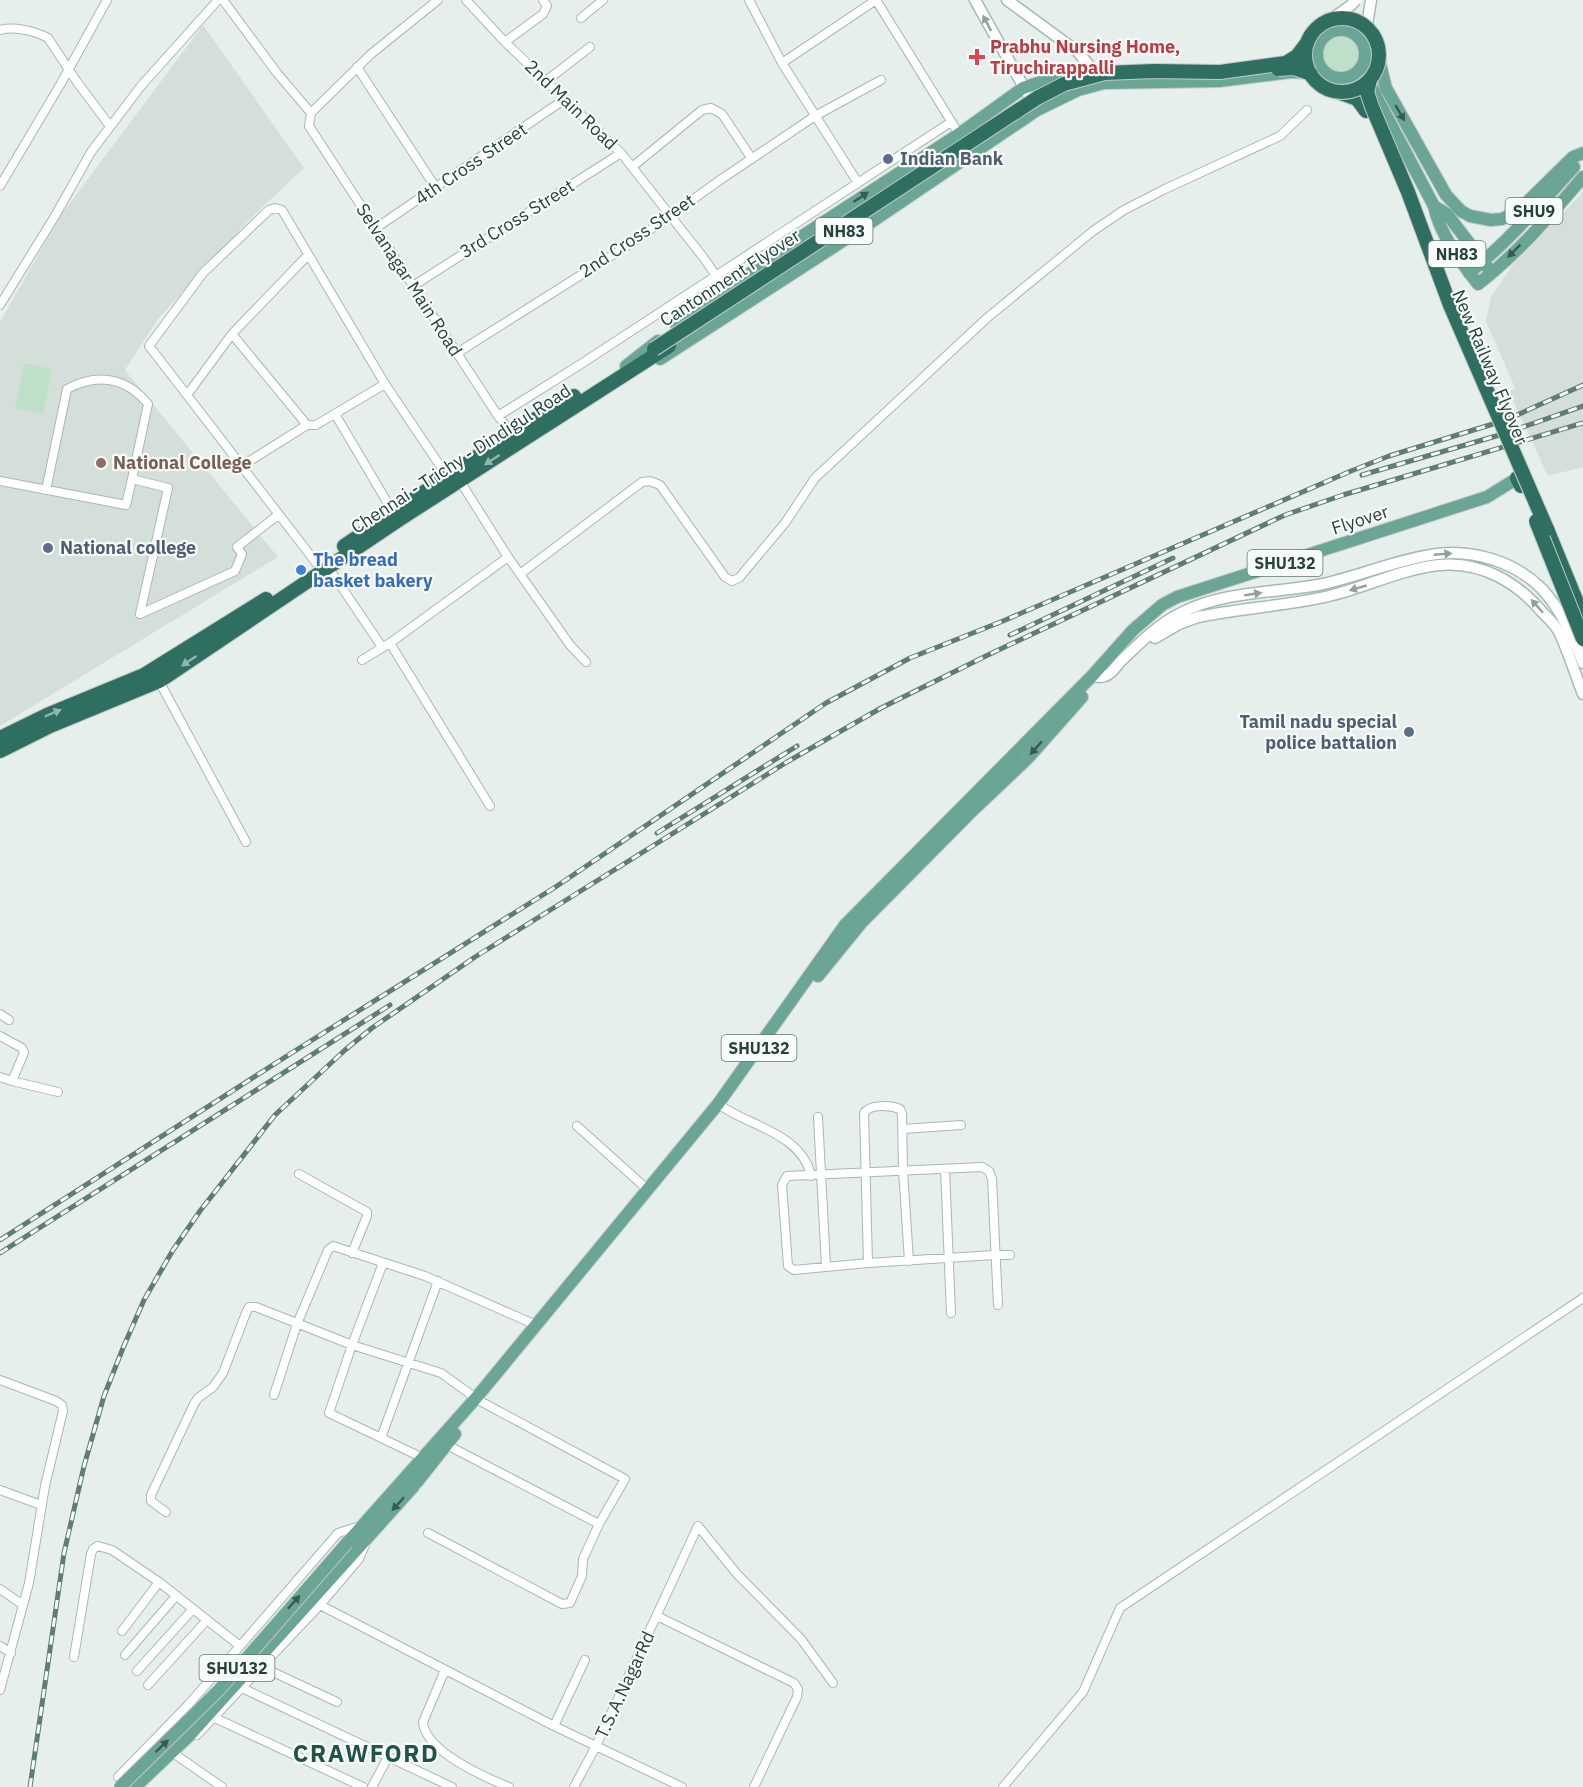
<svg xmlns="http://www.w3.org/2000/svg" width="1583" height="1787" font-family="'IBM Plex Sans',sans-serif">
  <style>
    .built { fill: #d4dfda }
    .green { fill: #bfe0c8 }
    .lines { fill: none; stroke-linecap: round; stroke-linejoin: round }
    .street-casing { stroke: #a8b8b2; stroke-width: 10 }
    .secondary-casing { stroke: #a4bbb3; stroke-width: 13 }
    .primary-casing { stroke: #c2cac8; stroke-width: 14 }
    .highway-casing { stroke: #c2cac8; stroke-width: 16 }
    .street { stroke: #fff; stroke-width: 8 }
    .secondary { stroke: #fff; stroke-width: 10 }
    .primary { stroke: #6aa596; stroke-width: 12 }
    .highway { stroke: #2f6f62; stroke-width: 14 }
    .rail-casing { stroke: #5f7d75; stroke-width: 5 }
    .rail { stroke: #f7fbf9; stroke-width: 3; stroke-dasharray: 9; stroke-linecap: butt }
    .secondary-bridge-casing { stroke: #a4bbb3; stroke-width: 13; stroke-linecap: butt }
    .primary-bridge-casing { stroke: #c2cac8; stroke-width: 14; stroke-linecap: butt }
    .highway-bridge-casing { stroke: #c2cac8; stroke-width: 16; stroke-linecap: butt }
    .secondary-bridge { stroke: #fff; stroke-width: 10 }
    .primary-bridge { stroke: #6aa596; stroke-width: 12 }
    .highway-bridge { stroke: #2f6f62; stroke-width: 14 }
    .oneway { fill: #92a09c }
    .oneway2 { fill: #365b51 }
    .oneway3 { fill: #93b5ae }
    .health-dot { fill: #e0444e; stroke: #f7fbf9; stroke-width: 2 }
    .service-dot { fill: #5c6f8a; stroke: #f7fbf9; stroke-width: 2 }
    .education-dot { fill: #8d6e63; stroke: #f7fbf9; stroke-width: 2 }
    .shop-dot { fill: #3f7fe0; stroke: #f7fbf9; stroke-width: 2 }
    .labels { text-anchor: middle; stroke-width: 4.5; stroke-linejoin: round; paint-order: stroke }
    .shield { fill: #f7fbf9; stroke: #637a73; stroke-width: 1.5 }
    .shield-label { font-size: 16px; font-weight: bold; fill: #24423a }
    .health-label { font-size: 18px; font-weight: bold; fill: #be3a42; stroke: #f7fbf9; text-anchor: start }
    .street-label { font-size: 18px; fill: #24423a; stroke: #f7fbf9 }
    .service-label { font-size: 18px; font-weight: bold; fill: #4e5e75; stroke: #f7fbf9; text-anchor: start }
    .education-label { font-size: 18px; font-weight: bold; fill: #785e54; stroke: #f7fbf9; text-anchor: start }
    .shop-label { font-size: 18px; font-weight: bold; fill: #366cbe; stroke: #f7fbf9; text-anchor: start }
    .district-label { font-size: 24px; font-weight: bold; letter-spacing: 1.5px; fill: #1f5548; stroke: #f7fbf9 }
  </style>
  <rect width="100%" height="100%" fill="#e6efeb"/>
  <path class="built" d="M 203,25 L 304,168 L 247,222 L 158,319 L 125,370 L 278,557 L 0,726 L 0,322 L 61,215 Z
    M 1583,192 L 1583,467 L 1548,476 L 1509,392 L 1515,388 L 1486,321 L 1491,297 L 1512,266 Z"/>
  <path class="green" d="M1321 55a20 20 0 1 1 40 0a20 20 0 1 1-40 0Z
    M 24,363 L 52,369 L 43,414 L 15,408 Z"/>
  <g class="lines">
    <g class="street-casing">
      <path id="street" d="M 223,0 L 277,73 L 311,113
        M 466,0 L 505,42 L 621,153 L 703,257 L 726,290
        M 749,0 L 782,63 L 858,183
        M 876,0 L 959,134
        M 581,18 L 603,0
        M 0,30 C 14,26 35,31 48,38 L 77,82 L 110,126
        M 505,42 L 543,14 L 547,6 L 543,0
        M 782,63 L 876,0
        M 357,67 L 436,188
        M 546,81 L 590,47
        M 311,113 L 309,126 L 498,416 L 513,434
        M 311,113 L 371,54 L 438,0
        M 632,167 L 702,110 L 711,108 L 722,114 L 752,159
        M 0,186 L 60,85 L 107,0
        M 376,228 L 565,99
        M 413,286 L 621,153
        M 0,305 L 55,216 L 91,152 L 141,86 L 218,0
        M 232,334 L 308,255
        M 457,353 L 630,244 L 723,178 L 815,116 L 881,80
        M 385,384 L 316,425 L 307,425 L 232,334 L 187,395 L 149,346 L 203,273 L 269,210 L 275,208 L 282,210 L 385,384 L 447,476
        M 187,395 L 317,564
        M 335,414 L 393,512
        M 498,416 L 581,364 L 951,122
        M 240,467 L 307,425
        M 458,478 L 508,557 L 570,645 L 586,662
        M 0,481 L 126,505 L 132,479 L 168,488 L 140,614 L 235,571 L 242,554 L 237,547 L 278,515
        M 46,490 L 67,389 C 97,373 126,377 148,404 L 132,479
        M 328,567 L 382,647
        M 520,574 L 642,482 L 650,481 L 660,485 L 725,577 L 732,581 L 739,578 L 785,523 L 815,478 L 987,318 L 1093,231 L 1124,210 L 1165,189 L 1280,136 L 1307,110
        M 390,643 L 490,806
        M 362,660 L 390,643 L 508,557
        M 159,681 L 246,842
        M 0,1014 L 9,1020
        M 0,1036 L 22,1048 L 24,1053 L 12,1081 L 0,1077
        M 12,1081 L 58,1092
        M 718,1104 C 748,1126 802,1133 811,1176
        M 818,1117 L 826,1266
        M 577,1126 L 648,1190
        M 903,1129 L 961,1125
        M 945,1169 L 951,1313
        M 299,1174 L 367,1212 L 367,1216 L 352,1253
        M 383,1263 L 352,1345 L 329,1413 L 423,1458
        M 868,1263 L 864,1113 C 870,1104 890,1105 900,1109 L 902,1114 L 903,1170 L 909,1261
        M 998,1305 L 992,1179 L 989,1171 L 982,1167 L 787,1176 L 782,1185 L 788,1266 L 794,1270 L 868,1263 L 994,1255 L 1010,1255
        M 0,1380 L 56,1401 L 62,1405 L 63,1411 L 45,1486 L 29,1583 L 0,1690
        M 274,1395 L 297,1324 L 328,1250 L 333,1246 L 425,1276 L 536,1325
        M 381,1438 L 438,1281
        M 0,1490 L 41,1505
        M 166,1512 L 151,1501 L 151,1495 L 194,1404 L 198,1398 L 213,1387 L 223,1373 L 246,1313 L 249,1307 L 256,1307 L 352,1345 L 441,1373 L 480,1401 L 625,1479 L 599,1524 L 447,1445
        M 428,1533 L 562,1604 L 570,1603 L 582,1576 L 583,1559 L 599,1524
        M 0,1589 L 23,1605
        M 320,1605 L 554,1726 L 682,1787
        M 657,1616 L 794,1683 L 798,1689 L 797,1697 L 754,1787
        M 122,1631 L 159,1582
        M 0,1646 L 11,1653
        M 125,1655 L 176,1596
        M 74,1657 L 91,1554 L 93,1549 L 98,1546 L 112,1550 L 159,1582 L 240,1646 L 338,1533 L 360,1526
        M 262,1667 L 337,1702
        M 445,1670 L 423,1722 C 425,1751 484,1777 509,1787
        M 137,1671 L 193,1609
        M 148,1685 L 207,1620
        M 242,1688 L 452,1787
        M 215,1718 L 363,1787
        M 554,1726 L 585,1660
        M 197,1735 L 320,1605 L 359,1559 L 365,1545
        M 176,1755 L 222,1787
        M 127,1783 L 118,1777 L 188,1705 L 240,1646
        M 372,1787 L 388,1757
        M 574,1787 L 596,1746 L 698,1526 L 737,1574 L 801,1639 L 833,1683
        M 1003,1787 L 1083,1692 L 1120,1608 L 1583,1298"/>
    </g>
    <g class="secondary-casing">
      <path id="secondary" d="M 975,0 L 1035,107
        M 1007,0 L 1078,52 L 1098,76
        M 1330,32 L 1345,10
        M 1364,44 L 1371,0
        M 1155,638 L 1179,624 L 1198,617 C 1241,608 1286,606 1329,596 C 1366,587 1402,569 1439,565 C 1481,561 1517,582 1543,613 C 1549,619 1557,626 1560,634 C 1569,653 1575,674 1583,694
        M 1092,676 C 1096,677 1100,678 1105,676 C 1112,674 1116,666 1121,661 C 1139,644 1158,624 1181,613 C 1222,591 1274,593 1318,585 C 1358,577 1397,559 1437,554 C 1473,549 1515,562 1541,588 C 1561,609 1573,637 1583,663"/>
    </g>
    <g class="primary-casing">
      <path id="primary" d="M1317 54a24 24 0 1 1 48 0a24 24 0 1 1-48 0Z
        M 1301,55 L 1323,37
        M 1366,55 L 1371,85 L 1378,100 L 1434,206 C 1439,233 1461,262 1478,284 C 1517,254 1551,215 1583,177
        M 1379,60 L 1386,88 L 1446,195 L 1461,211 L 1470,216 L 1491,220 L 1502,219 L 1518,211 L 1573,157 L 1583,153
        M 1434,206 L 1447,214 L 1488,268
        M 1469,273 C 1508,242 1541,203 1574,167
        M 677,327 L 793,242 L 959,134 L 1023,88 L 1044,81 L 1096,70
        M 660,359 L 855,233 L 1037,110 L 1078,90 L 1104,83 L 1219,81 L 1291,72 L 1314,73 L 1336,78
        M 626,366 L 658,341
        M 818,976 L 862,922 L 970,813 L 1028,758 L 1082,697
        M 417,1482 L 455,1434
        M 347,1543 L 476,1398 L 718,1104 L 845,925 L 1092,676 L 1133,630 L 1162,605 L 1177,597 L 1487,497 L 1524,474
        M 135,1787 L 189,1736 L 413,1487 L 418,1477"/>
    </g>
    <g class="highway-casing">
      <path id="highway" d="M 1335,91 L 1357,99 L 1366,111
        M 1517,478 L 1521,486
        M 1547,529 L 1583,617
        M 344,546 L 512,433 L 574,396
        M 0,738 L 47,715 L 144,675 L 266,599
        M 0,751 L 50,726 L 159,681 L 170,674 L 400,519 L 669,346"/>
    </g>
    <use href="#street" class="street"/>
    <use href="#secondary" class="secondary"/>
    <use href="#primary" class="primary"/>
    <use href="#highway" class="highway"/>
    <g class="rail-casing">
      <path id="rail" d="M 1362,475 L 1503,434 L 1583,406
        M 1010,635 L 1173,558
        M 657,833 L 797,746
        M 0,1240 L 290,1054 L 557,886 L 826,703 L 910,658 L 1003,621 L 1351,471 L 1389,456 L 1506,420 L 1583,385
        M 0,1253 L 390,1005
        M 30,1787 L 64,1553 L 84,1466 L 104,1396 L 123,1348 L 144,1300 L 173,1250 L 200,1211 L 275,1115 L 345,1050 L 372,1028 L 475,957 L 787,762 L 881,708 L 992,653 L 1285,515 L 1343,495 L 1583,423"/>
    </g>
    <use href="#rail" class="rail"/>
    <g class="secondary-bridge-casing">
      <path id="secondary-bridge" d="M 1330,20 L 1350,6 L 1356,0"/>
    </g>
    <g class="primary-bridge-casing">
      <path id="primary-bridge" d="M 120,1787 L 219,1690 L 347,1543"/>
    </g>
    <g class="highway-bridge-casing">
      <path id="highway-bridge" d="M1305 55a37 37 0 1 1 74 0a37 37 0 1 1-74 0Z
        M 1278,69 L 1294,68 L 1311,74
        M 1370,80 L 1367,92 L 1372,107 L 1408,192 L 1450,305 L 1547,529
        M 654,349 L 1037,98 L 1064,84 L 1105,73 L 1154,71 L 1220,72 L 1286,63 L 1297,56 L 1307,43
        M 1536,521 L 1583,639"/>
    </g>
    <use href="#secondary-bridge" class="secondary-bridge"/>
    <use href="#primary-bridge" class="primary-bridge"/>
    <use href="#highway-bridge" class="highway-bridge"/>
  </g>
  <defs><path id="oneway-solid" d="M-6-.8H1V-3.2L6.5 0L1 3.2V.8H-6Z" transform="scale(1.5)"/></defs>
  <g class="oneway">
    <use href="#oneway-solid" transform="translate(987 23) rotate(-118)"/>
    <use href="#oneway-solid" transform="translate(1443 554) rotate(-5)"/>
    <use href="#oneway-solid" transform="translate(1358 588) rotate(164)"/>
    <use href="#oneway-solid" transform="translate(1253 594) rotate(-9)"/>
    <use href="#oneway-solid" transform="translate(1537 606) rotate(-132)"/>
  </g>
  <g class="oneway2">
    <use href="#oneway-solid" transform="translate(1400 113) rotate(60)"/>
    <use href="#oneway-solid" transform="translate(861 197) rotate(-34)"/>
    <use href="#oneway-solid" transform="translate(1514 251) rotate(135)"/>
    <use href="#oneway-solid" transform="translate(1036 748) rotate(131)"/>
    <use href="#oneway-solid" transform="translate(398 1504) rotate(132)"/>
    <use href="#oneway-solid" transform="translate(294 1602) rotate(-48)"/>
    <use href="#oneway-solid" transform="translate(162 1746) rotate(-44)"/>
  </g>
  <g class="oneway3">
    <use href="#oneway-solid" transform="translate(492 460) rotate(147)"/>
    <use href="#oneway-solid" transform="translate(189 661) rotate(146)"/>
    <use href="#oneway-solid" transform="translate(53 713) rotate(-23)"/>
  </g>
  <path class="health-dot" d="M974 48h6v6h6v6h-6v6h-6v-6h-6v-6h6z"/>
  <g class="service-dot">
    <circle cx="888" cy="159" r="6"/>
    <circle cx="48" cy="548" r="6"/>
    <circle cx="1409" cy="732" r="6"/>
  </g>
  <circle class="education-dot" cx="101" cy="463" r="6"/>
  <circle class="shop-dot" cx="301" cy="570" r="6"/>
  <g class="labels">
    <g class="shield">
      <rect x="1505.5" y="198" width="57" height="26" rx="4.5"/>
      <rect x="815.5" y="218" width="57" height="26" rx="4.5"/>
      <rect x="1428.5" y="241" width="57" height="26" rx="4.5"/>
      <rect x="1247.5" y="550" width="75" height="26" rx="4.5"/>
      <rect x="721.5" y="1035" width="75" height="26" rx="4.5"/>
      <rect x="199.5" y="1655" width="75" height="26" rx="4.5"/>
    </g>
    <g class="shield-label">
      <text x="1534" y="217">SHU9</text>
      <text x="844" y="237">NH83</text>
      <text x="1457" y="260">NH83</text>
      <text x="1285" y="569">SHU132</text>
      <text x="759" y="1054">SHU132</text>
      <text x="237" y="1674">SHU132</text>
    </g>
    <g class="health-label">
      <text x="990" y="53">Prabhu Nursing Home,<tspan x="990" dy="21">Tiruchirappalli</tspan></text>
    </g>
    <g class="street-label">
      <text transform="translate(571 105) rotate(44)" y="6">2nd Main Road</text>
      <text transform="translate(471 164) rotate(-34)" y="6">4th Cross Street</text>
      <text transform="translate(517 219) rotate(-32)" y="6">3rd Cross Street</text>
      <text transform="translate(637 236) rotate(-34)" y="6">2nd Cross Street</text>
      <text transform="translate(730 278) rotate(-33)" y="6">Cantonment Flyover</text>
      <text transform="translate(409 280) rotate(57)" y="6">Selvanagar Main Road</text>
      <text transform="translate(1490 367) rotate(67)" y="6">New Railway Flyover</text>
      <text transform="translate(461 459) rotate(-33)" y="6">Chennai - Trichy - Dindigul Road</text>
      <text transform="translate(1360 520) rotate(-18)" y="6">Flyover</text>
      <text transform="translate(625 1685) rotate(-65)" y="6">T.S.A.NagarRd</text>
    </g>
    <g class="service-label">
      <text x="900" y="165">Indian Bank</text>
      <text x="60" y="554">National college</text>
      <text x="1397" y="728" text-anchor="end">Tamil nadu special<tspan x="1397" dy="21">police battalion</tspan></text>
    </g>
    <g class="education-label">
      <text x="113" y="469">National College</text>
    </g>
    <g class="shop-label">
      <text x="313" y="566">The bread<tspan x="313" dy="21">basket bakery</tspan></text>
    </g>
    <g class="district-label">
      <text x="366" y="1762">CRAWFORD</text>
    </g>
  </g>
</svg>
